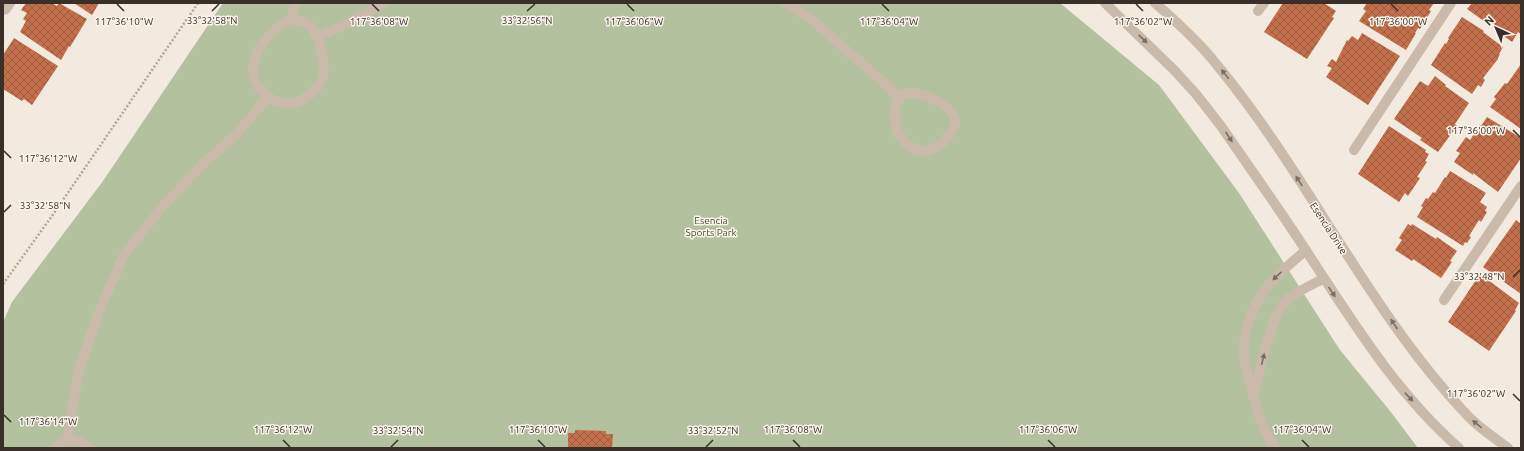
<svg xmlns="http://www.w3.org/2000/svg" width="1524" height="451" font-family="Ubuntu,sans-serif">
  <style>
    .park { fill: #b3c19e }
    .building { fill: url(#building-cross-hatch) }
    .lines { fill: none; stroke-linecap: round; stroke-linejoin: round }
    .path { stroke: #b6a594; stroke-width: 2.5; stroke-dasharray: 2 2; stroke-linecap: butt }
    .service { stroke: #cabaaa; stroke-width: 10 }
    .tertiary { stroke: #cabaaa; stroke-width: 10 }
    .oneway { fill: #7a6e63 }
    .ticks { fill: none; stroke: #382f29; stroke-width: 1.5 }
    .labels { text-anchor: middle; stroke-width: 3; stroke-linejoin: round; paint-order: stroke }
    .park-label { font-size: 10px; fill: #45552e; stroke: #faf3ea }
    .street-label { font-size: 10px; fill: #382f29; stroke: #faf3ea }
    .ticks-label { font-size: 10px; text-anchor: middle; fill: #382f29; stroke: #faf3ea; stroke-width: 3; stroke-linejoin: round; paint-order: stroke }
  </style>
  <defs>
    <pattern id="building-cross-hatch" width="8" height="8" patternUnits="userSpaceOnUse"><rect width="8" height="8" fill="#c36f4b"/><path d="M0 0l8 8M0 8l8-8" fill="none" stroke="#9f5c3e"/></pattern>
  </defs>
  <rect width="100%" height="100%" fill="#f2eade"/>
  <path class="park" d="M 223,3 L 1060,3 L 1159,85 L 1239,193 L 1340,350 L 1390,411 L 1418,448 L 3,448 L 3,322 L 12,302 L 103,181 Z"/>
  <path class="building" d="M 26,3 L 52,3 L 57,6 L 59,3 L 87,19 L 70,47 L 69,46 L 61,60 L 20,32 L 26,21 L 23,19 L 27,13 L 21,10 Z
    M 74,3 L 99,3 L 92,15 Z
    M 1283,3 L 1324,3 L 1336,11 L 1332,17 L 1334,18 L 1307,59 L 1264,32 Z
    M 1367,3 L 1434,3 L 1429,10 L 1431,11 L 1420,29 L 1418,28 L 1415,33 L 1416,33 L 1406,50 L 1359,21 L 1366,11 L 1363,9 Z
    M 1472,3 L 1521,3 L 1521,34 L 1518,32 L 1512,42 L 1494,29 L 1495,27 L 1489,22 L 1488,24 L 1467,9 Z
    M 1462,17 L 1484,31 L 1483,32 L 1503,47 L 1499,54 L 1500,54 L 1498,58 L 1498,59 L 1483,78 L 1485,80 L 1481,87 L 1478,85 L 1472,94 L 1431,65 L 1445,43 L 1446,44 L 1449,39 L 1448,38 Z
    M 1362,33 L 1400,56 L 1368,105 L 1326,77 L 1332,68 L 1327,66 L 1332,59 L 1336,62 L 1347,40 L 1348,41 L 1352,36 L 1358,40 Z
    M 14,38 L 58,66 L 32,105 L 24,99 L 22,101 L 3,89 L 3,55 Z
    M 1521,64 L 1521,129 L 1490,107 L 1496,99 L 1494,97 L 1505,83 L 1507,84 Z
    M 1435,76 L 1446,85 L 1445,86 L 1469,103 L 1455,124 L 1457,126 L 1438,152 L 1420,140 L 1422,138 L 1394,119 L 1420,81 L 1428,86 Z
    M 1487,117 L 1521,138 L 1521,158 L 1498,192 L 1473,173 L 1473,175 L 1454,162 L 1460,153 L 1456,151 L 1466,137 L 1470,140 L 1480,125 L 1481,126 Z
    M 1389,126 L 1426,150 L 1425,152 L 1429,154 L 1425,161 L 1427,162 L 1417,177 L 1420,178 L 1408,196 L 1405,193 L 1399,202 L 1358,174 Z
    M 1450,171 L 1486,193 L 1480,202 L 1487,207 L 1485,211 L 1487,212 L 1481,222 L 1479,220 L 1469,236 L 1471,237 L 1467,243 L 1465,242 L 1463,246 L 1417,217 L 1423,207 L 1421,206 L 1426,198 L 1428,199 L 1433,192 L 1435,193 L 1445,177 L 1446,178 Z
    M 1516,220 L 1521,224 L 1521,294 L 1483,267 Z
    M 1408,224 L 1411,226 L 1412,224 L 1436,239 L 1437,237 L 1457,251 L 1450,261 L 1452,262 L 1441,278 L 1413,259 L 1412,261 L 1395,250 L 1402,240 L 1399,238 Z
    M 1480,274 L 1519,303 L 1515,310 L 1516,311 L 1489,351 L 1448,322 Z
    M 575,430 L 606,431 L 606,434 L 613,434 L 612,448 L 568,448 L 568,433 L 575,433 Z"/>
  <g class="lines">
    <path class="path" d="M 3,284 L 52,216 L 198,3"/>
    <path class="service" d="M 785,3 L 810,18 L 900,97
      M 3,10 L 6,9 L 10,3
      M 1258,11 L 1264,3
      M 292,19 C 298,20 304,20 309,25 C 320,35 327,65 322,79 C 316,93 298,106 283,103 C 277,103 268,97 264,93 C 237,70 266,29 292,19 Z
      M 292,19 L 295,3
      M 317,37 L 348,23 L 384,3
      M 913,93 C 927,95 950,104 955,119 C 956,123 954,127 952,131 C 945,143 937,149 923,152 C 915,150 907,146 902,139 C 894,129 890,105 902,96 C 905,93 909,93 913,93 Z
      M 1354,150 L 1451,3
      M 1444,300 L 1521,186
      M 1254,394 C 1261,368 1269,317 1288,299 C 1296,292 1313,284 1323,279
      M 67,439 L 79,369 L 103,302 L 124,255 L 162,207 L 205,162 L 235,136 L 268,96
      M 55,448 L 67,439 L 82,442 L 90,448
      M 1275,448 C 1262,429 1256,407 1251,386 C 1249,377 1246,368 1244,359 C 1243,347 1245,334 1248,323 C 1259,288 1280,273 1306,250"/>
    <path class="tertiary" d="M 1105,3 L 1175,71 L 1196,94 L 1221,126 C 1249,167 1278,207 1305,249 C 1351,319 1395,392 1459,448
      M 1155,3 C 1177,22 1199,42 1217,65 C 1309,176 1368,311 1468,416 C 1479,428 1495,438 1508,448"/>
  </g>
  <defs><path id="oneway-solid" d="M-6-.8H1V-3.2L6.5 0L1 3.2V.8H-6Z"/></defs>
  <g class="oneway">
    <use href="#oneway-solid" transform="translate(1143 39) rotate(44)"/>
    <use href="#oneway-solid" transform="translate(1225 74) rotate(-128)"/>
    <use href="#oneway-solid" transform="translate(1229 137) rotate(56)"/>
    <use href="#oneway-solid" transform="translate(1299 181) rotate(-123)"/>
    <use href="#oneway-solid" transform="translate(1277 276) rotate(137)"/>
    <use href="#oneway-solid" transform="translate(1332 292) rotate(56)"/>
    <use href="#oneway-solid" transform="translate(1394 324) rotate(-124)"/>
    <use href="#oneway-solid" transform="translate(1263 359) rotate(-76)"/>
    <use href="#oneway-solid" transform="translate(1409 397) rotate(47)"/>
    <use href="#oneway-solid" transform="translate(1477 424) rotate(-141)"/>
  </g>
  <path class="ticks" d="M 117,4 L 124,11M 372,4 L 379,11M 627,4 L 634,11M 882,4 L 889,11M 1136,4 L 1143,11M 1391,4 L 1398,11M 212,11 L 219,4M 527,11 L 535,4M 1513,130 L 1520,137M 4,151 L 11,158M 4,212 L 11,205M 1513,277 L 1520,270M 1513,394 L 1520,401M 4,415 L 11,422M 283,440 L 290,447M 538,440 L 545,447M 793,440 L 800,447M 1048,440 L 1055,447M 1302,440 L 1309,447M 391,447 L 398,440M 706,447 L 713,440"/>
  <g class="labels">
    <g class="park-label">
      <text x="711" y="224">Esencia<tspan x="711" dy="12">Sports Park</tspan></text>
    </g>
    <g class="street-label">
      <text transform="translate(1329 228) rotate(57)" y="4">Esencia Drive</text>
    </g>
  </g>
  <g class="ticks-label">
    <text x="212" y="24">33°32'58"N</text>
    <text x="527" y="24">33°32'56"N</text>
    <text x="124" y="25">117°36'10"W</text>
    <text x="379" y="25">117°36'08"W</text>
    <text x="634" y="25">117°36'06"W</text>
    <text x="889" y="25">117°36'04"W</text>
    <text x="1143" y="25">117°36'02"W</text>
    <text x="1398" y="25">117°36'00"W</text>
    <text x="1476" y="134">117°36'00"W</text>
    <text x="48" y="162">117°36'12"W</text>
    <text x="45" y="209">33°32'58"N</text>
    <text x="1479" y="280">33°32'48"N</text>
    <text x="1476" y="397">117°36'02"W</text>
    <text x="48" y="425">117°36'14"W</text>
    <text x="283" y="433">117°36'12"W</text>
    <text x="538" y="433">117°36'10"W</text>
    <text x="793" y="433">117°36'08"W</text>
    <text x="1048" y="433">117°36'06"W</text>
    <text x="1302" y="433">117°36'04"W</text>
    <text x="398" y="434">33°32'54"N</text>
    <text x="713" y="434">33°32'52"N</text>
  </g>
  <rect width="1524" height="451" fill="none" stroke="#382f29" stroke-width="8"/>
  <g transform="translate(1496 28) rotate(316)" stroke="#faf3ea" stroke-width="3" paint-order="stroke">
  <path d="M0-3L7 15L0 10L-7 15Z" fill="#382f29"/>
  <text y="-6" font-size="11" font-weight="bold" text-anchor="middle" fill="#382f29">N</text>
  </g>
</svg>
